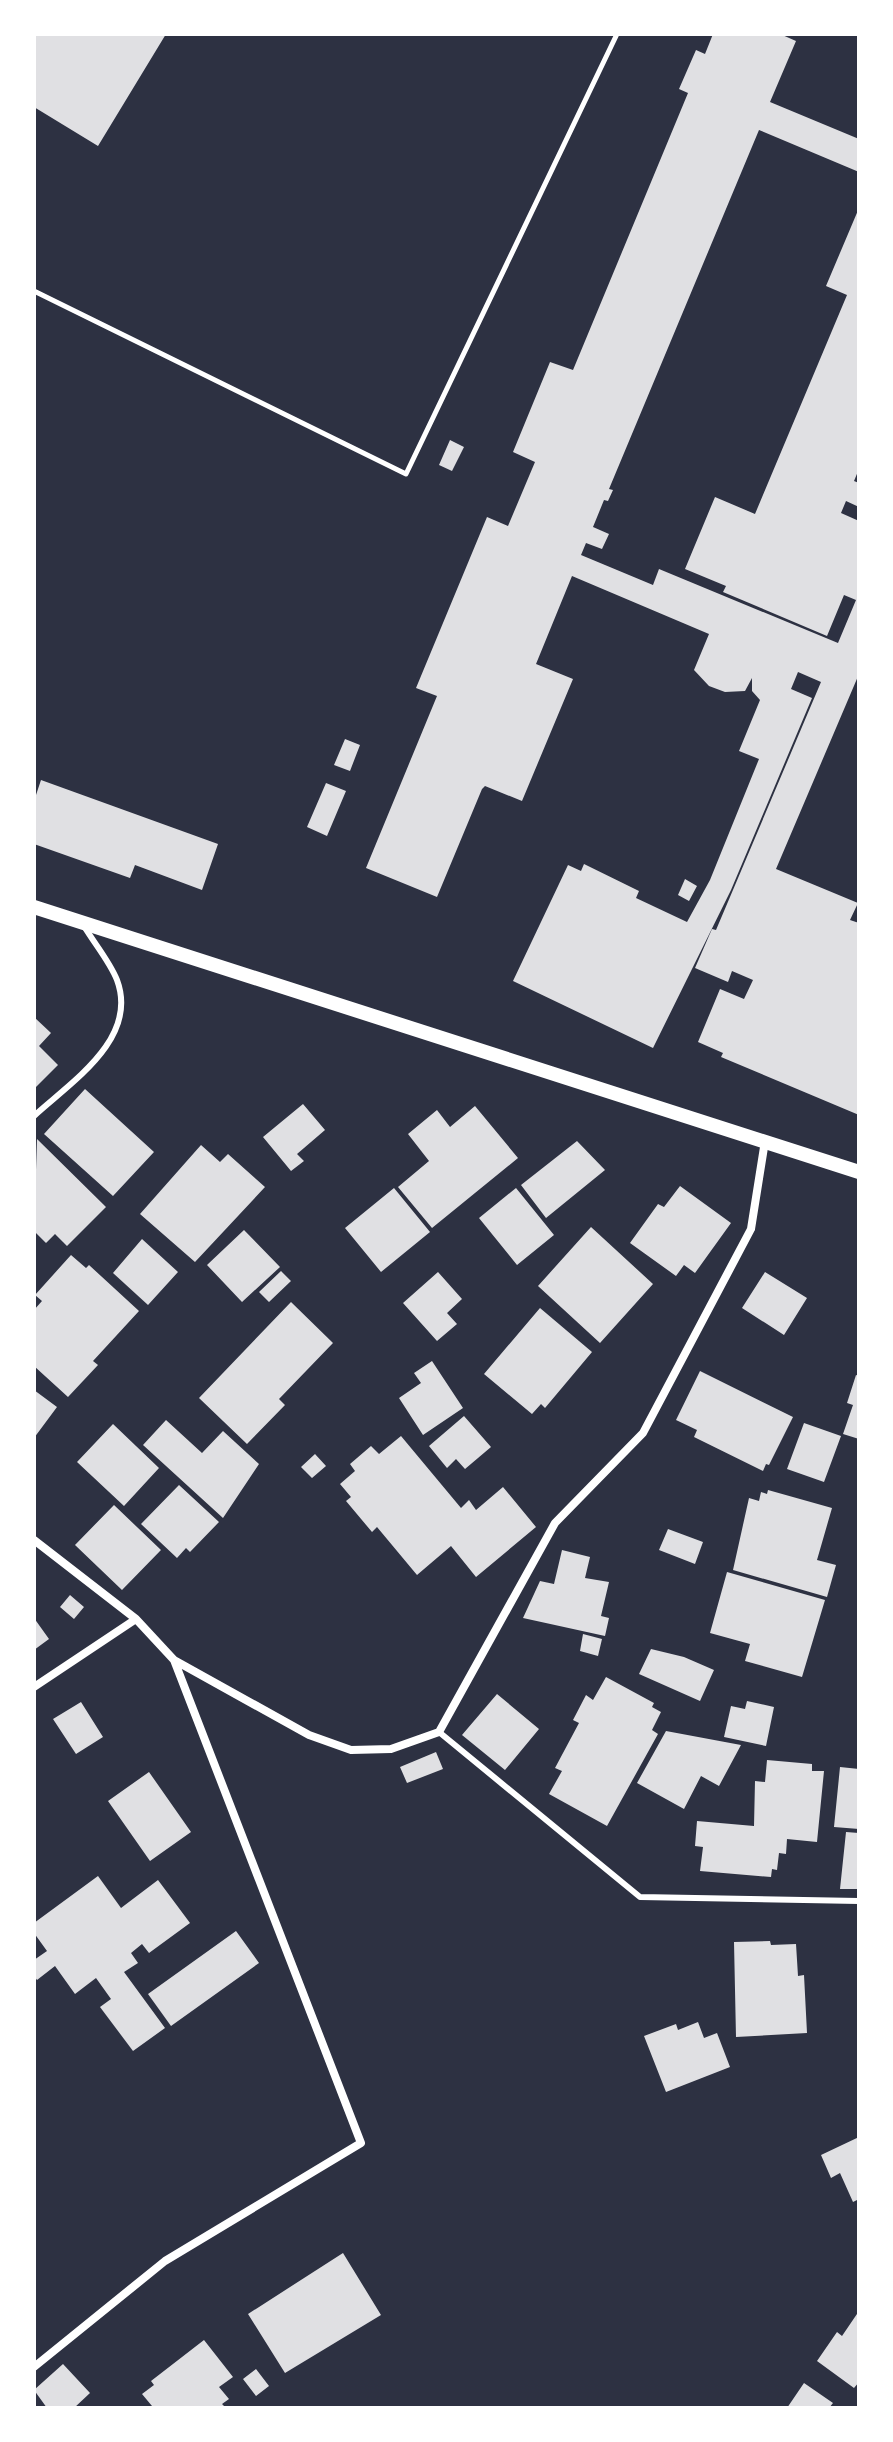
<svg xmlns="http://www.w3.org/2000/svg" width="893" height="2442" font-family="Figtree,sans-serif">
  <style>
    .building { fill: #e0e0e3 }
    .lines { fill: none; stroke-linecap: round; stroke-linejoin: round }
    .path { stroke: #fff; stroke-width: 5 }
    .service { stroke: #fff; stroke-width: 6 }
    .minor { stroke: #fff; stroke-width: 8 }
    .tertiary { stroke: #fff; stroke-width: 14 }
  </style>
  <rect width="100%" height="100%" fill="#2d3142"/>
  <path class="building" d="M 34,34 L 166,34 L 98,146 L 34,107 Z
    M 713,34 L 780,34 L 796,41 L 770,102 L 859,139 L 859,172 L 759,130 L 609,489 L 613,490 L 608,501 L 604,500 L 593,527 L 609,534 L 602,549 L 586,543 L 581,555 L 653,585 L 659,569 L 838,643 L 856,600 L 844,595 L 827,636 L 723,592 L 726,586 L 685,569 L 715,497 L 755,514 L 847,295 L 826,286 L 859,208 L 859,469 L 854,481 L 859,483 L 859,507 L 846,501 L 841,513 L 859,521 L 859,674 L 776,869 L 858,903 L 850,920 L 859,923 L 859,1115 L 721,1057 L 723,1053 L 698,1042 L 720,989 L 744,999 L 753,980 L 732,971 L 728,982 L 695,968 L 712,929 L 716,930 L 821,682 L 798,672 L 791,689 L 812,698 L 731,890 L 653,1048 L 513,981 L 568,865 L 581,871 L 584,864 L 639,891 L 636,898 L 687,922 L 710,880 L 759,759 L 739,751 L 760,700 L 752,691 L 752,678 L 745,691 L 725,692 L 709,686 L 694,670 L 709,634 L 572,576 L 536,664 L 573,679 L 522,801 L 485,786 L 482,789 L 437,897 L 366,868 L 437,696 L 416,688 L 487,517 L 508,526 L 535,462 L 513,452 L 550,362 L 573,370 L 688,93 L 679,89 L 696,50 L 705,54 Z
    M 450,440 L 464,447 L 452,471 L 439,465 Z
    M 345,739 L 360,745 L 350,771 L 334,765 Z
    M 41,780 L 218,844 L 202,890 L 135,865 L 130,878 L 34,844 L 34,801 Z
    M 326,783 L 346,791 L 327,836 L 307,827 Z
    M 685,879 L 697,886 L 689,901 L 678,895 Z
    M 34,1017 L 51,1033 L 39,1046 L 58,1065 L 34,1089 Z
    M 85,1089 L 154,1152 L 113,1196 L 44,1134 Z
    M 303,1104 L 325,1130 L 297,1154 L 304,1161 L 291,1171 L 263,1137 Z
    M 475,1106 L 518,1158 L 432,1228 L 398,1187 L 429,1161 L 408,1134 L 437,1110 L 450,1127 Z
    M 37,1139 L 106,1207 L 67,1246 L 55,1234 L 46,1243 L 34,1231 Z
    M 577,1141 L 605,1170 L 546,1218 L 521,1185 Z
    M 201,1145 L 220,1162 L 228,1154 L 265,1187 L 195,1262 L 140,1214 Z
    M 680,1186 L 731,1223 L 695,1273 L 684,1265 L 676,1276 L 630,1243 L 658,1204 L 664,1207 Z
    M 394,1188 L 430,1232 L 381,1272 L 345,1228 Z
    M 516,1188 L 554,1235 L 517,1265 L 479,1218 Z
    M 591,1227 L 653,1284 L 600,1343 L 538,1286 Z
    M 244,1230 L 280,1267 L 242,1302 L 207,1265 Z
    M 142,1239 L 178,1272 L 148,1305 L 113,1273 Z
    M 71,1255 L 86,1268 L 89,1265 L 139,1311 L 93,1361 L 98,1365 L 68,1397 L 34,1366 L 34,1310 L 42,1301 L 35,1295 Z
    M 281,1271 L 291,1281 L 269,1302 L 259,1292 Z
    M 438,1272 L 462,1299 L 447,1313 L 457,1324 L 437,1341 L 403,1303 Z
    M 765,1272 L 807,1298 L 784,1335 L 742,1308 Z
    M 291,1302 L 333,1343 L 279,1399 L 285,1405 L 247,1444 L 199,1398 Z
    M 540,1308 L 592,1352 L 545,1408 L 541,1404 L 532,1414 L 484,1374 Z
    M 432,1361 L 463,1408 L 423,1435 L 399,1398 L 421,1383 L 414,1373 Z
    M 700,1371 L 793,1417 L 769,1465 L 766,1464 L 763,1471 L 694,1437 L 697,1430 L 676,1420 Z
    M 856,1375 L 859,1376 L 859,1439 L 843,1434 L 853,1405 L 847,1403 Z
    M 34,1390 L 57,1407 L 34,1438 Z
    M 464,1416 L 491,1447 L 465,1469 L 456,1459 L 447,1468 L 429,1446 Z
    M 166,1420 L 202,1453 L 223,1431 L 259,1464 L 223,1518 L 143,1445 Z
    M 804,1423 L 841,1436 L 824,1482 L 787,1469 Z
    M 113,1424 L 159,1468 L 124,1506 L 77,1462 Z
    M 401,1436 L 461,1508 L 469,1500 L 476,1510 L 503,1487 L 536,1527 L 476,1577 L 451,1546 L 417,1575 L 377,1527 L 372,1532 L 346,1501 L 351,1497 L 340,1484 L 355,1471 L 350,1464 L 371,1446 L 379,1454 Z
    M 315,1454 L 326,1466 L 312,1478 L 301,1467 Z
    M 179,1485 L 219,1522 L 190,1552 L 186,1548 L 177,1558 L 141,1524 Z
    M 768,1490 L 832,1508 L 817,1560 L 836,1565 L 827,1597 L 733,1570 L 749,1498 L 759,1501 L 761,1492 L 767,1494 Z
    M 114,1505 L 161,1550 L 122,1590 L 75,1545 Z
    M 668,1529 L 703,1542 L 695,1564 L 659,1550 Z
    M 562,1550 L 590,1557 L 585,1578 L 609,1582 L 601,1616 L 609,1618 L 605,1636 L 523,1618 L 540,1581 L 554,1584 Z
    M 727,1572 L 825,1600 L 802,1677 L 745,1661 L 750,1644 L 710,1633 Z
    M 70,1595 L 84,1607 L 74,1619 L 60,1607 Z
    M 34,1618 L 49,1639 L 34,1650 Z
    M 583,1634 L 602,1639 L 598,1656 L 580,1651 Z
    M 651,1649 L 684,1657 L 714,1670 L 700,1701 L 639,1674 Z
    M 606,1677 L 654,1703 L 652,1707 L 661,1712 L 652,1730 L 658,1734 L 607,1826 L 549,1794 L 562,1771 L 555,1768 L 579,1723 L 573,1720 L 586,1695 L 593,1700 Z
    M 497,1694 L 539,1729 L 505,1770 L 462,1735 Z
    M 747,1701 L 774,1707 L 766,1746 L 724,1737 L 731,1706 L 745,1709 Z
    M 81,1702 L 103,1737 L 76,1754 L 53,1719 Z
    M 666,1731 L 741,1745 L 719,1786 L 701,1776 L 684,1809 L 637,1783 Z
    M 436,1752 L 443,1769 L 407,1783 L 400,1767 Z
    M 767,1760 L 812,1764 L 812,1771 L 824,1771 L 817,1842 L 787,1839 L 786,1854 L 779,1853 L 777,1870 L 772,1869 L 771,1877 L 700,1871 L 703,1847 L 695,1846 L 697,1821 L 754,1826 L 755,1781 L 765,1782 Z
    M 840,1767 L 859,1769 L 859,1829 L 834,1827 Z
    M 149,1772 L 191,1832 L 150,1861 L 108,1801 Z
    M 846,1832 L 859,1833 L 859,1889 L 840,1889 Z
    M 98,1876 L 121,1908 L 158,1880 L 190,1923 L 149,1953 L 142,1944 L 131,1953 L 138,1963 L 124,1972 L 165,2028 L 133,2051 L 100,2007 L 111,1999 L 96,1978 L 75,1994 L 55,1966 L 37,1980 L 34,1976 L 34,1960 L 47,1951 L 34,1933 L 34,1923 Z
    M 236,1931 L 259,1963 L 171,2026 L 148,1994 Z
    M 770,1941 L 771,1945 L 796,1944 L 798,1976 L 804,1975 L 807,2033 L 736,2037 L 734,1942 Z
    M 698,2022 L 704,2038 L 717,2033 L 730,2067 L 666,2092 L 644,2036 L 676,2024 L 678,2030 Z
    M 859,2137 L 859,2199 L 853,2202 L 840,2173 L 831,2178 L 821,2155 Z
    M 343,2253 L 381,2315 L 285,2373 L 248,2314 Z
    M 859,2311 L 859,2382 L 854,2388 L 817,2361 L 837,2332 L 842,2336 Z
    M 204,2340 L 233,2377 L 219,2387 L 229,2399 L 222,2404 L 224,2406 L 149,2408 L 152,2406 L 142,2394 L 154,2385 L 151,2381 Z
    M 63,2364 L 90,2393 L 74,2408 L 47,2408 L 34,2390 Z
    M 256,2369 L 269,2386 L 256,2396 L 243,2379 Z
    M 804,2383 L 833,2403 L 829,2408 L 787,2408 Z"/>
  <g class="lines">
    <path class="path" d="M 34,291 L 406,474 L 617,34"/>
    <path class="service" d="M 34,1116 C 71,1082 139,1039 117,980 C 110,962 94,943 84,926
      M 439,1732 L 640,1897 L 859,1901"/>
    <path class="minor" d="M 34,1540 L 136,1619 L 174,1660 L 309,1735 L 351,1750 L 391,1749 L 439,1732 L 555,1523 L 643,1433 L 751,1229 L 765,1141
      M 34,1687 L 136,1619
      M 34,2367 L 165,2261 L 361,2143 L 174,1660"/>
    <path class="tertiary" d="M 34,907 L 859,1172"/>
  </g>
  <rect width="893" height="2442" fill="none" stroke="#ffffff" stroke-width="72"/>
</svg>
